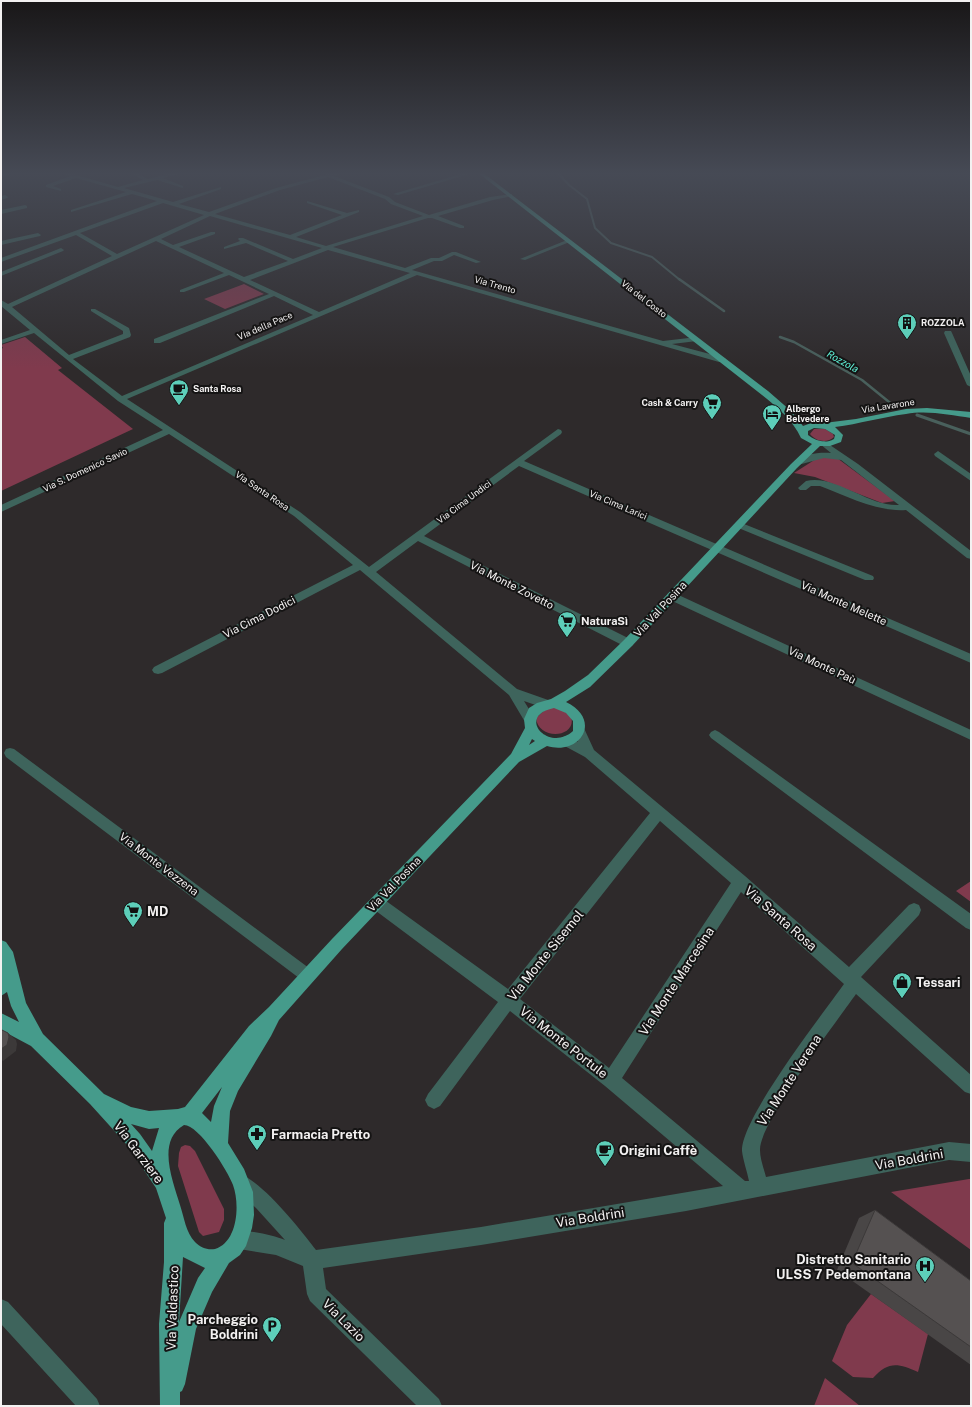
<svg xmlns="http://www.w3.org/2000/svg" width="972" height="1407" font-family="'Public Sans',sans-serif">
  <style>
    .green { fill: #803a4d }
    .lines { fill: none; stroke-linecap: round; stroke-linejoin: round }
    .stream-far2 { stroke: #49605c; stroke-width: 2 }
    .stream-far1 { stroke: #49605c; stroke-width: 2.5 }
    .stream { stroke: #49605c; stroke-width: 3 }
    .minor { fill: #3e645c; fill-rule: evenodd }
    .major { fill: #459b8b; fill-rule: evenodd }
    .wall { fill: #494646 }
    .shaded-wall { fill: #3c3939 }
    .building { fill: #555151; stroke: #3c3939 }
    .labels { text-anchor: middle; stroke-width: 4; stroke-linejoin: round; paint-order: stroke }
    .far-street-label { font-size: 9px; fill: #f3f1f1; stroke: #151414 }
    .far-poi-label { font-size: 9px; font-weight: bold; fill: #f3f1f1; stroke: #151414; text-anchor: start }
    .far-water-label { font-size: 10px; font-style: italic; fill: #60f4d9; stroke: #151414 }
    .street-label { font-size: 11px; fill: #f3f1f1; stroke: #151414 }
    .poi-label { font-size: 11px; font-weight: bold; fill: #f3f1f1; stroke: #151414; text-anchor: start }
    .near-poi-label { font-size: 13px; font-weight: bold; fill: #f3f1f1; stroke: #151414; text-anchor: start }
    .near-street-label { font-size: 13px; fill: #f3f1f1; stroke: #151414 }
  </style>
  <rect width="100%" height="100%" fill="#2e2a2b"/>
  <path class="green" d="M 244,284 L 264,294 L 225,309 L 204,299 Z
    M 25,337 L 62,368 L 58,370 L 133,429 L 1,491 L 1,349 L 3,348 L 1,345 Z
    M 814,429 L 825,429 L 833,434 L 834,437 C 827,444 815,441 810,434 Z
    M 819,457 L 837,458 L 895,501 L 882,503 L 815,477 L 794,473 Z
    M 558,707 L 571,716 C 578,738 538,741 536,718 L 547,708 Z
    M 971,881 L 971,902 L 956,891 Z
    M 185,1145 L 190,1146 L 195,1151 L 224,1209 L 224,1220 L 219,1232 L 203,1236 L 199,1232 L 178,1166 L 179,1153 L 181,1147 Z
    M 971,1179 L 971,1250 L 891,1192 L 969,1179 Z
    M 871,1294 L 928,1334 L 918,1372 C 898,1363 888,1361 873,1378 L 853,1377 L 832,1361 L 847,1325 Z
    M 825,1378 L 860,1406 L 814,1406 Z"/>
  <g class="lines">
    <path class="stream-far2" d="M 557,172 L 569,185 L 587,199 L 595,228 L 611,243 L 652,257 L 680,280"/>
    <path class="stream-far1" d="M 679,279 L 724,311
      M 780,337 L 794,342 L 862,380 L 894,406"/>
    <path class="stream" d="M 917,415 L 971,434"/>
    <path class="minor" d="M 9,172 L 18,172 L 1,177 L 1,173 Z
      M 59,172 L 66,172 L 118,187 L 143,180 L 129,172 L 134,172 L 148,179 L 175,172 L 182,172 L 182,173 L 163,178 L 183,186 L 183,188 L 157,180 L 124,188 L 173,202 L 221,187 L 221,189 L 179,204 L 209,212 L 276,188 L 336,172 L 344,172 L 334,176 L 389,197 L 395,202 L 429,215 L 490,197 L 512,194 L 512,196 L 493,200 L 438,216 L 464,226 L 464,228 L 460,228 L 432,218 L 428,218 L 333,247 L 405,268 L 431,258 L 439,258 L 452,252 L 456,252 L 481,262 L 476,263 L 454,255 L 442,261 L 434,261 L 412,270 L 663,341 L 697,337 L 697,341 L 672,344 L 725,358 L 726,360 L 722,362 L 719,362 L 417,275 L 127,399 L 300,512 L 369,567 L 558,429 L 561,430 L 562,432 L 561,434 L 524,461 L 971,654 L 971,663 L 519,466 L 424,536 L 632,640 L 634,643 L 632,646 L 624,646 L 418,541 L 376,572 L 517,689 L 551,701 L 553,704 L 551,707 L 547,709 L 524,701 L 535,719 L 533,722 L 529,724 L 525,722 L 509,695 L 360,570 L 162,673 L 158,674 L 154,673 L 152,670 L 154,667 L 353,565 L 294,516 L 169,434 L 1,512 L 1,505 L 163,430 L 118,401 L 34,333 L 1,344 L 1,340 L 30,330 L 1,306 L 1,300 L 8,304 L 112,256 L 76,235 L 1,262 L 1,258 L 157,201 L 132,194 L 71,212 L 71,210 L 126,192 L 76,178 L 53,186 L 61,189 L 61,191 L 46,187 L 46,185 L 70,176 ZM 328,177 L 385,199 L 391,204 L 423,216 L 326,246 L 296,237 L 359,212 L 359,210 L 347,213 L 307,201 L 307,203 L 342,215 L 290,235 L 215,214 L 280,190 ZM 163,203 L 204,215 L 117,254 L 80,233 ZM 210,216 L 322,248 L 293,259 L 243,238 L 239,238 L 238,239 L 240,241 L 224,247 L 224,249 L 246,243 L 288,261 L 244,277 L 179,247 L 215,234 L 215,232 L 211,232 L 173,245 L 161,239 ZM 156,241 L 224,273 L 180,290 L 180,292 L 184,292 L 229,275 L 269,294 L 154,339 L 154,343 L 160,343 L 274,296 L 313,315 L 122,396 L 73,359 L 130,337 L 131,335 L 129,328 L 95,309 L 91,309 L 91,311 L 123,331 L 123,334 L 69,355 L 12,307 ZM 328,250 L 410,273 L 319,312 L 250,280 Z
      M 468,172 L 476,172 L 398,195 L 393,194 Z
      M 5,195 L 8,197 L 7,198 L 1,200 L 1,196 Z
      M 25,205 L 27,206 L 27,208 L 1,214 L 1,210 Z
      M 38,233 L 41,235 L 40,236 L 1,245 L 1,241 Z
      M 567,240 L 572,241 L 525,260 L 520,259 Z
      M 61,248 L 64,250 L 63,251 L 1,276 L 1,272 Z
      M 945,331 L 951,331 L 952,333 L 971,376 L 971,387 L 967,385 L 944,333 Z
      M 824,441 L 858,464 L 971,551 L 971,559 L 967,558 L 906,510 C 876,512 847,496 820,486 L 811,486 L 806,490 L 800,490 L 798,488 L 806,481 C 835,474 869,507 899,505 L 841,460 L 824,458 L 798,465 L 795,464 L 794,462 C 801,454 820,452 831,453 L 820,444 Z
      M 938,451 L 971,474 L 971,481 L 935,456 L 934,454 Z
      M 739,522 L 873,576 L 874,578 L 873,580 L 865,580 L 736,527 L 734,525 L 736,523 Z
      M 672,592 L 971,730 L 971,740 L 668,599 L 667,596 L 668,593 Z
      M 579,724 L 583,726 L 594,750 L 745,876 L 849,967 L 909,905 L 914,903 L 919,905 L 921,910 L 919,915 L 861,977 L 971,1075 L 971,1094 L 965,1092 L 856,994 C 837,1021 759,1123 760,1150 C 760,1159 764,1169 766,1177 L 949,1142 L 971,1144 L 971,1162 L 949,1160 L 686,1211 L 481,1245 L 323,1268 L 326,1289 L 439,1399 L 442,1406 L 417,1406 L 310,1301 L 307,1294 L 303,1266 L 276,1255 L 239,1249 L 232,1247 L 230,1240 L 232,1233 C 245,1228 272,1235 285,1240 L 256,1208 L 236,1190 L 233,1184 L 236,1178 L 242,1175 C 264,1184 301,1230 316,1250 L 481,1227 L 723,1186 L 605,1086 L 510,1011 L 440,1106 L 434,1109 L 428,1106 L 425,1100 L 428,1094 L 498,1002 L 372,908 L 370,903 L 372,898 L 377,896 L 382,898 L 508,989 L 650,813 L 585,757 L 561,744 L 559,741 L 561,738 L 565,736 L 578,742 L 573,729 L 575,726 ZM 660,821 L 731,883 L 609,1068 L 520,999 ZM 741,892 L 844,984 C 822,1015 741,1118 742,1151 C 743,1160 747,1171 749,1181 L 745,1181 L 622,1078 Z
      M 715,730 L 719,732 L 971,914 L 971,930 L 966,928 L 711,738 L 709,735 L 711,732 Z
      M 10,748 L 14,749 L 313,971 L 316,976 L 313,981 L 308,984 L 303,981 L 6,757 L 4,753 L 6,749 Z
      M 1,1299 L 8,1302 L 97,1399 L 100,1406 L 76,1406 L 1,1324 Z"/>
    <path class="major" d="M 477,172 L 482,172 L 768,391 L 791,411 L 803,426 L 814,422 L 824,423 L 856,419 L 906,409 L 927,408 L 971,412 L 971,418 C 950,415 927,410 906,414 C 882,417 859,424 835,427 L 843,435 L 841,442 L 830,446 L 820,446 L 797,468 L 632,646 L 590,687 L 566,702 C 603,720 580,756 547,746 L 519,762 L 342,949 L 279,1020 L 271,1036 L 238,1091 L 230,1111 L 228,1143 L 244,1169 L 253,1192 L 254,1215 L 252,1228 L 246,1246 L 240,1255 L 229,1263 L 212,1292 L 196,1329 L 185,1384 L 182,1391 L 180,1392 L 180,1406 L 160,1406 L 159,1324 L 164,1262 L 164,1223 L 166,1218 L 156,1188 L 128,1146 L 90,1104 L 31,1046 L 1,1030 L 1,1013 L 19,1022 L 11,1006 L 7,992 L 1,996 L 1,940 L 6,942 L 13,952 L 26,1003 L 43,1034 L 104,1094 L 131,1107 L 149,1111 L 178,1109 L 185,1107 L 249,1026 L 269,1007 L 332,939 L 511,754 L 525,728 L 524,719 L 529,708 L 537,703 L 551,699 L 565,691 L 588,675 L 624,640 L 791,464 L 812,444 L 801,438 C 793,420 777,407 762,395 ZM 814,428 L 825,429 L 835,435 L 834,439 C 825,444 816,441 808,435 L 808,431 ZM 554,708 L 566,713 L 573,721 L 573,731 C 549,753 515,716 554,708 ZM 532,739 L 535,741 L 529,745 ZM 222,1087 L 214,1106 L 211,1122 L 202,1113 ZM 131,1124 L 149,1129 L 159,1128 L 152,1151 L 140,1134 ZM 184,1125 C 199,1125 228,1171 233,1185 C 240,1204 238,1242 215,1249 C 207,1250 201,1248 195,1242 C 186,1233 184,1217 180,1205 C 173,1181 156,1141 184,1125 ZM 183,1257 L 205,1268 L 198,1278 L 179,1322 Z"/>
  </g>
  <path class="wall" d="M 875,1210 L 971,1281 L 971,1365 L 837,1270 L 859,1218 Z"/>
  <path class="shaded-wall" d="M 8,1033 L 16,1040 L 17,1044 L 16,1051 L 3,1061 L 1,1059 L 1,1049 Z"/>
  <path class="building" d="M 1,1030 L 2,1030 L 8,1033 L 9,1037 L 7,1045 L 1,1049 Z
    M 875,1210 L 971,1281 L 971,1347 L 852,1263 Z"/>
  <linearGradient id="sky" x2="0" y2="1"><stop stop-color="#191718"/><stop offset="0.47" stop-color="#464a55"/><stop offset="1" stop-color="#464a55" stop-opacity="0"/></linearGradient>
  <rect width="972" height="369" fill="url(#sky)"/>
  <defs>
    <g id="building-pin" transform="scale(1)"><path d="M0 17L-7.5 6A9.5 9.5 0 1 1 7.5 6Z" fill="#5dceb9" stroke="#151414"/><path d="M-4-6H4V6H1V3H-1V6H-4ZM-2.5-4.3h1.7v1.8h-1.7ZM.8-4.3h1.7v1.8H.8ZM-2.5-1h1.7V.8h-1.7ZM.8-1h1.7V.8H.8Z" fill="#111"/></g>
    <g id="cafe-pin" transform="scale(1)"><path d="M0 17L-7.5 6A9.5 9.5 0 1 1 7.5 6Z" fill="#5dceb9" stroke="#151414"/><path d="M-5.5-4.5H6V0H3Q3 3.5 0 3.5H-2.5Q-5.5 3.5-5.5 0ZM3-3.2v2h1.7v-2ZM-6 4.5H4V6H-6Z" fill="#111"/></g>
    <g id="supermarket-pin" transform="scale(1)"><path d="M0 17L-7.5 6A9.5 9.5 0 1 1 7.5 6Z" fill="#5dceb9" stroke="#151414"/><path d="M-6-5.5h2.5l.6 2H6L4.5 2H-2.5L-4.4-4H-6ZM-1.5 3.2a1.3 1.3 0 1 0 .1 0ZM3 3.2a1.3 1.3 0 1 0 .1 0Z" fill="#111"/></g>
    <g id="hotel-pin" transform="scale(1)"><path d="M0 17L-7.5 6A9.5 9.5 0 1 1 7.5 6Z" fill="#5dceb9" stroke="#151414"/><path d="M-6-4.5h1.5V1H6V5H4.5V3h-9V5H-6ZM-4 0a1.8 1.8 0 1 1 3.6 0ZM.5 0V-2.5h3Q6-2.5 6 0Z" fill="#111"/></g>
    <g id="shop-pin" transform="scale(1)"><path d="M0 17L-7.5 6A9.5 9.5 0 1 1 7.5 6Z" fill="#5dceb9" stroke="#151414"/><path d="M-5-2.5h2.3a2.7 3.5 0 0 1 5.4 0H5L5.5 6h-11ZM-1.5-2.5h3a1.5 2.3 0 0 0-3 0Z" fill="#111"/></g>
    <g id="pharmacy-pin" transform="scale(1)"><path d="M0 17L-7.5 6A9.5 9.5 0 1 1 7.5 6Z" fill="#5dceb9" stroke="#151414"/><path d="M-2-6h4v4h4v4h-4v4h-4v-4h-4v-4h4Z" fill="#111"/></g>
    <g id="hospital-pin" transform="scale(1)"><path d="M0 17L-7.5 6A9.5 9.5 0 1 1 7.5 6Z" fill="#5dceb9" stroke="#151414"/><path d="M-5-5h3v3.5h4V-5h3V5h-3V1.5h-4V5h-3Z" fill="#111"/></g>
    <g id="parking-pin" transform="scale(1)"><path d="M0 17L-7.5 6A9.5 9.5 0 1 1 7.5 6Z" fill="#5dceb9" stroke="#151414"/><path d="M-3.5-5.5H1a3.5 3.5 0 0 1 0 7H-1V5.5H-3.5ZM-1-3.4V-.6H.8a1.4 1.4 0 0 0 0-2.8Z" fill="#111"/></g>
  </defs>
  <g fill-rule="evenodd">
    <use href="#building-pin" x="907" y="323"/>
    <use href="#cafe-pin" x="179" y="389"/>
    <use href="#supermarket-pin" x="712" y="403"/>
    <use href="#hotel-pin" x="772" y="414"/>
    <use href="#supermarket-pin" x="567" y="621"/>
    <use href="#supermarket-pin" x="133" y="911"/>
    <use href="#shop-pin" x="902" y="982"/>
    <use href="#pharmacy-pin" x="257" y="1134"/>
    <use href="#cafe-pin" x="605" y="1150"/>
    <use href="#hospital-pin" x="925" y="1266"/>
    <use href="#parking-pin" x="272" y="1326"/>
  </g>
  <g class="labels">
    <g class="far-street-label">
      <text transform="translate(495 285) rotate(16)" y="3">Via Trento</text>
      <text transform="translate(644 299) rotate(38)" y="3">Via del Costo</text>
      <text transform="translate(265 326) rotate(-23)" y="3">Via della Pace</text>
      <text transform="translate(888 406) rotate(-9)" y="3">Via Lavarone</text>
      <text transform="translate(85 470) rotate(-25)" y="3">Via S. Domenico Savio</text>
      <text transform="translate(262 491) rotate(34)" y="3">Via Santa Rosa</text>
      <text transform="translate(464 502) rotate(-37)" y="3">Via Cima Undici</text>
      <text transform="translate(618 505) rotate(23)" y="3">Via Cima Larici</text>
    </g>
    <g class="far-poi-label">
      <text x="921" y="326">ROZZOLA</text>
      <text x="193" y="392">Santa Rosa</text>
      <text x="698" y="406" text-anchor="end">Cash &amp; Carry</text>
      <text x="786" y="412">Albergo<tspan x="786" dy="10">Belvedere</tspan></text>
    </g>
    <g class="far-water-label">
      <text transform="translate(843 361) rotate(29)" y="4">Rozzola</text>
    </g>
    <g class="street-label">
      <text transform="translate(512 585) rotate(27)" y="4">Via Monte Zovetto</text>
      <text transform="translate(844 603) rotate(24)" y="4">Via Monte Melette</text>
      <text transform="translate(660 609) rotate(-47)" y="4">Via Val Posina</text>
      <text transform="translate(259 617) rotate(-27)" y="4">Via Cima Dodici</text>
      <text transform="translate(822 665) rotate(25)" y="4">Via Monte Paù</text>
      <text transform="translate(159 864) rotate(37)" y="4">Via Monte Vezzena</text>
      <text transform="translate(394 884) rotate(-46)" y="4">Via Val Posina</text>
    </g>
    <g class="poi-label">
      <text x="581" y="625">NaturaSì</text>
    </g>
    <g class="near-poi-label">
      <text x="147" y="916">MD</text>
      <text x="916" y="987">Tessari</text>
      <text x="271" y="1139">Farmacia Pretto</text>
      <text x="619" y="1155">Origini Caffè</text>
      <text x="911" y="1264" text-anchor="end">Distretto Sanitario<tspan x="911" dy="15">ULSS 7 Pedemontana</tspan></text>
      <text x="258" y="1324" text-anchor="end">Parcheggio<tspan x="258" dy="15">Boldrini</tspan></text>
    </g>
    <g class="near-street-label">
      <text transform="translate(781 918) rotate(41)" y="5">Via Santa Rosa</text>
      <text transform="translate(545 955) rotate(-51)" y="5">Via Monte Sisemol</text>
      <text transform="translate(676 981) rotate(-57)" y="5">Via Monte Marcesina</text>
      <text transform="translate(564 1042) rotate(38)" y="5">Via Monte Portule</text>
      <text transform="translate(789 1080) rotate(-57)" y="5">Via Monte Verena</text>
      <text transform="translate(139 1152) rotate(53)" y="5">Via Garziere</text>
      <text transform="translate(909 1159) rotate(-10)" y="5">Via Boldrini</text>
      <text transform="translate(590 1217) rotate(-9)" y="5">Via Boldrini</text>
      <text transform="translate(172 1308) rotate(-88)" y="5">Via Valdastico</text>
      <text transform="translate(344 1320) rotate(45)" y="5">Via Lazio</text>
    </g>
  </g>
  <rect width="972" height="1407" fill="none" stroke="#f3f1f1" stroke-width="4"/>
</svg>
